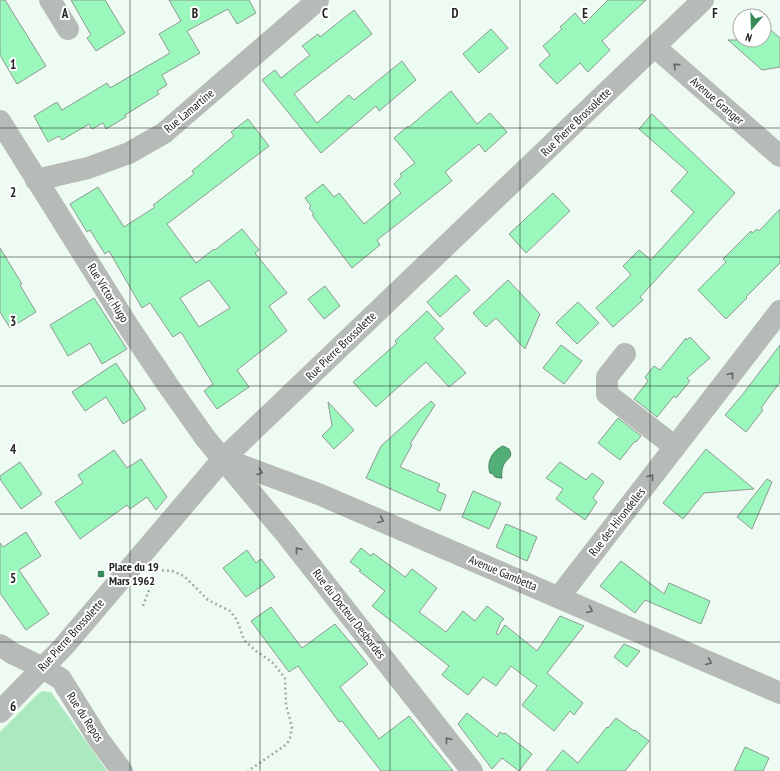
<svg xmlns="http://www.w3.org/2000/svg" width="780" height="771" font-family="'PT Sans Narrow',sans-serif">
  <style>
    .green { fill: #abeac0 }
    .water { fill: #52ae77; stroke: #43855d }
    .building { fill: #9bf8bd; stroke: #8e9a92; fill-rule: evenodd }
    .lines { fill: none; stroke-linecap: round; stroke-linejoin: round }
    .path { stroke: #a1aba4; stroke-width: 2.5; stroke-dasharray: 2 3; stroke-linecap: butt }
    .minor { stroke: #b6bbb7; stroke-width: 22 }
    .oneway { stroke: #646864 }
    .grid { fill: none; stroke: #202521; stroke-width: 1; stroke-opacity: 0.55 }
    .poi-dot { fill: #3a8b5c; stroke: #fff; stroke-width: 1.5 }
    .labels { text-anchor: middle; stroke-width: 4; stroke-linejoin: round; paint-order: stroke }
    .street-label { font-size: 12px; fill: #202521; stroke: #fff }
    .poi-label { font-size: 12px; font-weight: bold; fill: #202521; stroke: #fff; text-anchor: start }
    .grid-label { font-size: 13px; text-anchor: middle; font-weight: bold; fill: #202521; stroke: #fff; stroke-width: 4; stroke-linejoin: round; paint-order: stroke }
  </style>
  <rect width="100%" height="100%" fill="#eefbf2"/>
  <polygon class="green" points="43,691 51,692 107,771 0,771 0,732 39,693"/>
  <path class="water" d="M503 446 509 449C514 458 507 458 504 464 502 467 501 475 502 478H500L495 477 493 474 490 473C486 462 493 450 503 446Z"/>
  <g class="building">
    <polygon points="0,0 5,0 46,66 17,84 0,55"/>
    <polygon points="71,0 105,0 125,33 96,51 87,38 91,35"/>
    <polygon points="169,0 249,0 256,13 237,24 228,9 187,31 200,53 162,75 167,85 157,91 159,94 125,115 126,117 106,129 103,123 92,129 89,124 62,140 59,136 48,142 34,116 57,102 62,110 107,83 110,88 170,53 159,34 181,21"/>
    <polygon points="608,0 646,0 602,41 610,50 588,72 580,63 557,84 539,65 550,55 543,46 562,29 560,27 575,13 584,24"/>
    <polygon points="354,10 372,34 294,94 317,123 349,95 354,100 402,61 416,80 379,111 376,106 321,153 262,80 275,70 281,78 310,55 302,46 318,34 320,37"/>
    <polygon points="764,24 780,38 780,67 762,70 728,40 764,40"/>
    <polygon points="491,29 508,48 479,73 463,54"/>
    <polygon points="451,91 477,124 490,113 507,132 485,152 479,144 445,172 452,181 377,240 380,245 352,268 312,215 314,214 309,208 311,206 305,198 323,184 334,197 339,193 364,224 401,193 394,184 402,176 400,174 415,163 394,138 408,126 409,127"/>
    <polygon points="652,114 735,193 640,297 643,300 613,327 596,308 631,275 623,266 639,250 651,260 694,212 671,191 688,172 639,129"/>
    <path d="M248 119 269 146 167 224 196 263 214 249 215 250 242 229 259 250 255 253 287 293 269 306 287 331 237 370 249 387 217 409 204 391 213 384 181 332 173 337 150 303 142 308 109 251 105 254 90 230 87 232 70 204 98 187 124 227 155 207 153 205 194 174 192 171 234 136 231 132ZM209 280 230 308 199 327 180 298Z"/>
    <polygon points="553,193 570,211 526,253 509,234"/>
    <polygon points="780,209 780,263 746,297 747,298 726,319 698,290 726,262 723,259 751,231 752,233 757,229 759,231"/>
    <polygon points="0,248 22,284 20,285 36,312 10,328 0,312"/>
    <polygon points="456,275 470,290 440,317 427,302"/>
    <polygon points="508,280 540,314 525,349 496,318 486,327 473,313"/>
    <polygon points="325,286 340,306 324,319 308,299"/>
    <polygon points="94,298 127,349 102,364 90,343 68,356 50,325"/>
    <polygon points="578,302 599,323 577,344 556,323"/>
    <polygon points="427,311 444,329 434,338 466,373 449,387 426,362 376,407 353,382 397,343 395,341"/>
    <polygon points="690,337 710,358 687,378 690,381 676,398 674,396 657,417 634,399 648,381 645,377 654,366 660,370 686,338 687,340"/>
    <polygon points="561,345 582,361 564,384 543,368"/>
    <polygon points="780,345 780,382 761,408 763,410 746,432 725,415 743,394"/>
    <polygon points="116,363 146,409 123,424 106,397 85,411 72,392"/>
    <polygon points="431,401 435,405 410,444 412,445 400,467 440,484 437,491 446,495 440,511 366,478 381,446"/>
    <polygon points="328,402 354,430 334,449 322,436 332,426"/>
    <polygon points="618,418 641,436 636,442 635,441 620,460 598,443"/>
    <polygon points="706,449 754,489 704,493 683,519 663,503"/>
    <polygon points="114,450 127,468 141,459 167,497 156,510 147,497 130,509 127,505 80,539 55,502 83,483 78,475"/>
    <polygon points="20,462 42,494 21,509 0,479 0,476"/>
    <polygon points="560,462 586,480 592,473 604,482 593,498 597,502 585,520 556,499 563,489 546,478"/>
    <polygon points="767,479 772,482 752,529 737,517"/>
    <polygon points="473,491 501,503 489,529 462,517"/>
    <polygon points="506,524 537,537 527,561 496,547"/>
    <polygon points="26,532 41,556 19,570 49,614 26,630 0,593 0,543 3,547"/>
    <polygon points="361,548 371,556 373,553 405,577 412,569 437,588 419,612 446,632 463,611 475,621 487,606 504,619 501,622 496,634 498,635 505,625 537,651 560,616 584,626 547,673 583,703 574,715 570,711 554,731 522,705 537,686 511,666 496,686 483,677 468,695 442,675 449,666 372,606 385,591 359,571 361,570 350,562"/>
    <polygon points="247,550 256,563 261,559 275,577 246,597 223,568"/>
    <polygon points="621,561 664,594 669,583 710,601 701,624 645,600 635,613 600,586"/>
    <polygon points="271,607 302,648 335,624 368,664 340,687 379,739 409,716 453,771 381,771 342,721 339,722 298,666 289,672 251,621"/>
    <polygon points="624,644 640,651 627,667 614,657"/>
    <polygon points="467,713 497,737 500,732 503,734 505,733 532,754 519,771 502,758 492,769 458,724"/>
    <polygon points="616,718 634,731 635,730 649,741 625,771 546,771 563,750 578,763 607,727 608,728"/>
    <polygon points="745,747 769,758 763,771 734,771"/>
  </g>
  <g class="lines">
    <g class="path">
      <polyline points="157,570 172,571 184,576 208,600 230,611 237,620 244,640 256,651 272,662 285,678 286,705 292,727 290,738 287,744 248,771"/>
      <polyline points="143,606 156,572"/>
    </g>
    <g class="minor">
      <polyline points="50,0 68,29"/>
      <polyline points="655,47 780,156"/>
      <polyline points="0,121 130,329 167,384 206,439 285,533 472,771"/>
      <polyline points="36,180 88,168 129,153 164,133 318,0"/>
      <polyline points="625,354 607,377 607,394 675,447"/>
      <polyline points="224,459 321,495 780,693"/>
      <polyline points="559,597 780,311"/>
      <polyline points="0,645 12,653 43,668 61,679 99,740 122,771"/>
      <path d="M0 712C21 689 43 668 64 646L223 459 703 0"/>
    </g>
  </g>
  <defs><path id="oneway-chevron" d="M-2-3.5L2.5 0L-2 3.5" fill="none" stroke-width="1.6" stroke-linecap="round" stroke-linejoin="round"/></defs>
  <g class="oneway">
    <use href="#oneway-chevron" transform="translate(676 66) rotate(-139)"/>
    <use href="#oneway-chevron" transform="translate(731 375) rotate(-52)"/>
    <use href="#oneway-chevron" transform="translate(260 472) rotate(20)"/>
    <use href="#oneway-chevron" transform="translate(651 477) rotate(-52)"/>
    <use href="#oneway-chevron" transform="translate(381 520) rotate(23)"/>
    <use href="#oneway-chevron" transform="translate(298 550) rotate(-128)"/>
    <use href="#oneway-chevron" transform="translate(590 610) rotate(23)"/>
    <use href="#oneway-chevron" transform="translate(709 662) rotate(23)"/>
    <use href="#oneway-chevron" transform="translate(448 740) rotate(-128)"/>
  </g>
  <path class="grid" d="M130 0V771M260 0V771M390 0V771M520 0V771M650 0V771M0 128H780M0 257H780M0 386H780M0 514H780M0 642H780"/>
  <rect class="poi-dot" x="97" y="570" width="8" height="8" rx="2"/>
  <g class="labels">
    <g class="street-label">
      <text transform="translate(717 101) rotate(41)" y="4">Avenue Granger</text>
      <text transform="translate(189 111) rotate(-40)" y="4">Rue Lamartine</text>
      <text transform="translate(576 122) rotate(-44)" y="4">Rue Pierre Brossolette</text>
      <text transform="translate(108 293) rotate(58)" y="4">Rue Victor Hugo</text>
      <text transform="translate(341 346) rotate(-44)" y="4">Rue Pierre Brossolette</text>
      <text transform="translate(617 522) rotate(-52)" y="4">Rue des Hirondelles</text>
      <text transform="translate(503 573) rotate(23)" y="4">Avenue Gambetta</text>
      <text transform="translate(349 614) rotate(52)" y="4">Rue du Docteur Desbordes</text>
      <text transform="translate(71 635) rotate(-48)" y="4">Rue Pierre Brossolette</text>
      <text transform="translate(85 717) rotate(57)" y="4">Rue du Repos</text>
    </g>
    <g class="poi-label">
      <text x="109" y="571">Place du 19<tspan x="109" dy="14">Mars 1962</tspan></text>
    </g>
  </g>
  <g class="grid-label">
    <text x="65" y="18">A</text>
    <text x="195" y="18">B</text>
    <text x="325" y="18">C</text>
    <text x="455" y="18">D</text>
    <text x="585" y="18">E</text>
    <text x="715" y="18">F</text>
    <text x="13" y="69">1</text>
    <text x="13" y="197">2</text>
    <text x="13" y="326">3</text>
    <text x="13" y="454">4</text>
    <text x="13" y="583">5</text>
    <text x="13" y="711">6</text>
  </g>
  <g transform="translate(752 28) rotate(199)"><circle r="19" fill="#ffffff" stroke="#a6a8a6"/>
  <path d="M0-3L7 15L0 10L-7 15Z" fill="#3a8b5c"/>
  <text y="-6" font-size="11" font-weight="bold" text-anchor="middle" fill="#202521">N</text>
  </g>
</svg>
